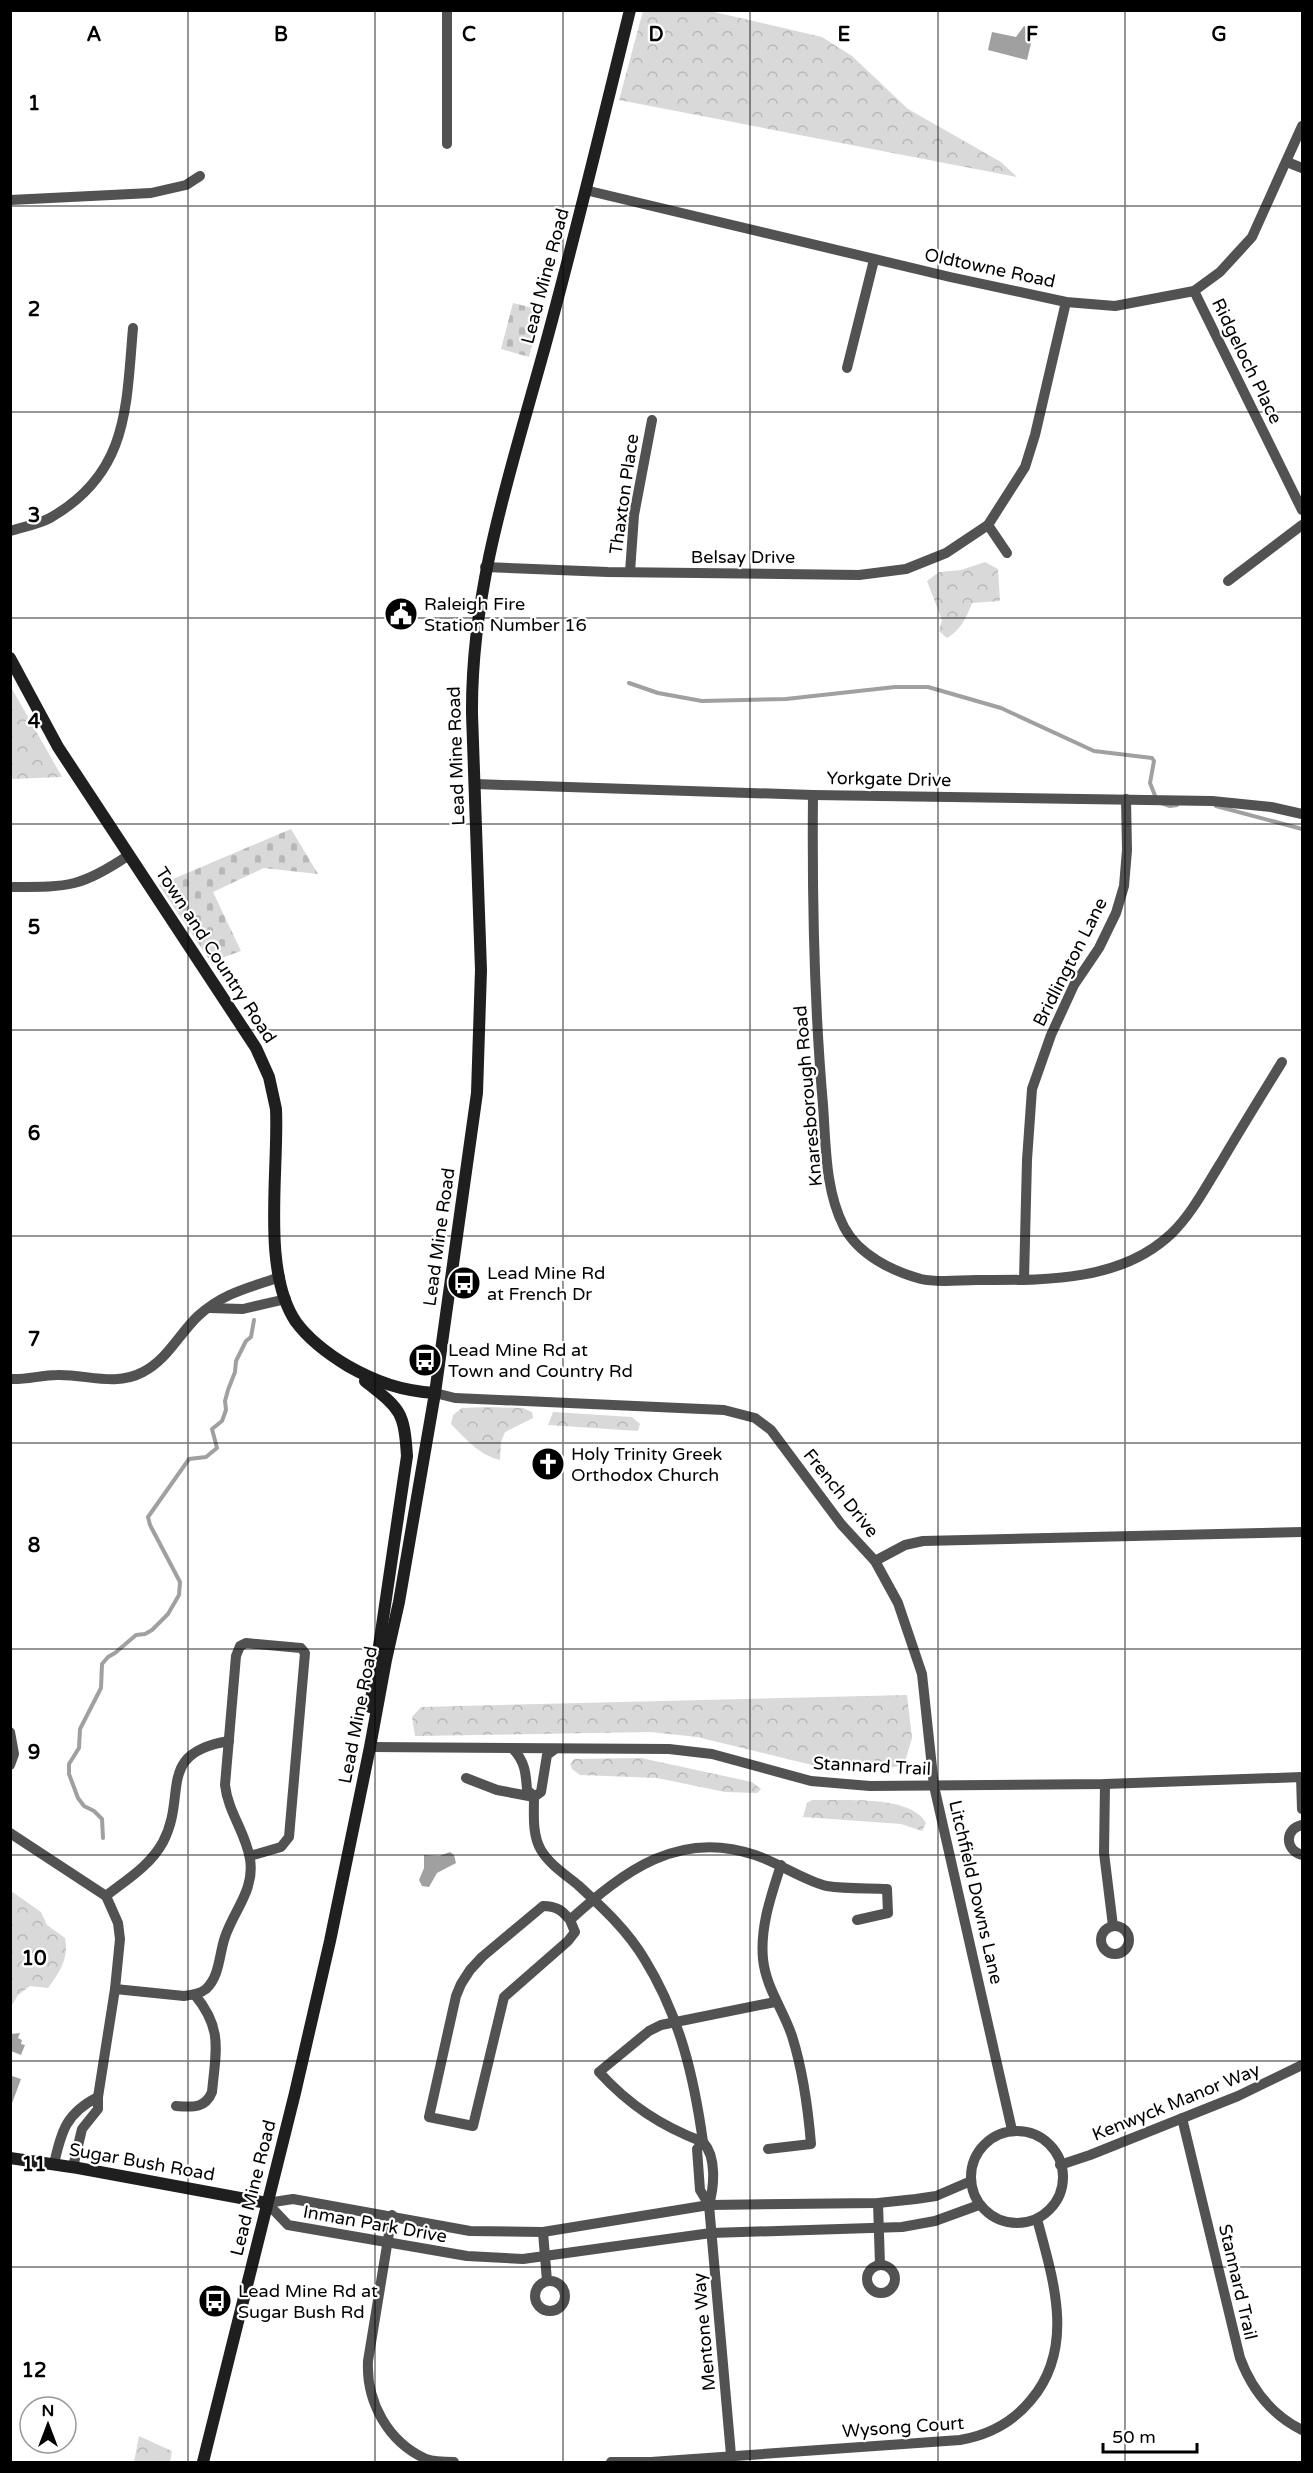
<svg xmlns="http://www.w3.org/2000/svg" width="1313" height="2473" font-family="'Varela Round',sans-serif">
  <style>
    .forest { fill: url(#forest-crowns) }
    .cemetery { fill: url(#cemetery-stones) }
    .water { fill: #a0a0a0 }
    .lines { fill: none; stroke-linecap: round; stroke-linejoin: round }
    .stream { stroke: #a0a0a0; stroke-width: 4 }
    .street { stroke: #525252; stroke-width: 10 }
    .secondary { stroke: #1f1f1f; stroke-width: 12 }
    .grid { fill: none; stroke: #000; stroke-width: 1.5; stroke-opacity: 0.55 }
    .labels { text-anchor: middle; stroke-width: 4.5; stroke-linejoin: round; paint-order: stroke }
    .street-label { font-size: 18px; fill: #000; stroke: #fff }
    .poi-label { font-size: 18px; fill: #000; stroke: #fff; text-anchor: start }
    .grid-label { font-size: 20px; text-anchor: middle; font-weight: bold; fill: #000; stroke: #fff; stroke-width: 4.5; stroke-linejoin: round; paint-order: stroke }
  </style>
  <defs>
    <pattern id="forest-crowns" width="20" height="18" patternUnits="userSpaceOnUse" patternTransform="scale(1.5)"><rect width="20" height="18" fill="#d9d9d9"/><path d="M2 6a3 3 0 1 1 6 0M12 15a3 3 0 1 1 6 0" fill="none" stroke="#b8b8b8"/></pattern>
    <pattern id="cemetery-stones" width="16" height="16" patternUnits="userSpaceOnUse" patternTransform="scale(1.5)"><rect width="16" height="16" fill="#d9d9d9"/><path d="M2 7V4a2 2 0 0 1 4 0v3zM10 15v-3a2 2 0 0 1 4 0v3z" fill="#b8b8b8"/></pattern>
  </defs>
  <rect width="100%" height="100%" fill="#fff"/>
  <g class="forest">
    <polygon points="643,11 710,11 822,37 852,56 908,109 1001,162 1017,177 619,100"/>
    <path d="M985 562 998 569 1000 601 972 603C966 618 961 630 947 638L939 631 942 620 927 581 939 572 961 570Z"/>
    <polygon points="11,687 62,777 11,779"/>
    <path d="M488 1407 523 1408 532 1412 533 1418 505 1432 501 1442 500 1460C479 1455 466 1439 451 1424L453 1415 462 1408Z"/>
    <polygon points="553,1412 632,1417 640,1424 638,1431 548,1425"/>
    <polygon points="907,1695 912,1738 904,1765 875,1771 816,1766 697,1737 650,1732 415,1736 412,1717 421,1707"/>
    <polygon points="641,1758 752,1782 761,1789 757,1793 725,1792 657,1778 580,1775 572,1769 570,1764 574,1759"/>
    <path d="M812 1800C841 1801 911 1794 926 1823L922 1831 901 1824 803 1817 807 1803Z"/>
    <path d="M11 1891 41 1912 47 1925 65 1938C69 1958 60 1972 48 1988L30 1986 18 1995 11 2007Z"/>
    <polygon points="139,2436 172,2451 170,2462 134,2462"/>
  </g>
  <g class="cemetery">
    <polygon points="513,303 541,310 529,357 501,349"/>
    <polygon points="291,829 318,874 264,868 213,892 241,951 211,962 159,885"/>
  </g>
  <g class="water">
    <polygon points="1024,26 1034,31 1027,60 988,50 992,32 1016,37"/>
    <polygon points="450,1852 454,1855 456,1863 437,1873 429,1887 422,1886 419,1880 424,1868 424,1855 439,1856"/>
    <polygon points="20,2033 18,2038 22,2040 21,2044 25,2045 21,2055 11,2051 11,2034"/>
    <polygon points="12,2076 21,2079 11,2106 10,2079"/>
  </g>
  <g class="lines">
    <g class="stream">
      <polyline points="629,683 658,693 702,701 786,699 895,687 928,687 1001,708 1094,751 1152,758 1154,761 1150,783 1156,798"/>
      <polyline points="1161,803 1170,806 1177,805"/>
      <polyline points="1216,806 1302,829"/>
      <polyline points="103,1838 102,1819 94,1811 84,1806 78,1798 69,1774 69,1764 79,1748 80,1729 101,1688 102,1664 108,1657 115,1653 136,1635 145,1634 152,1630 168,1614 179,1595 180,1582 150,1525 148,1517 189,1459 206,1457 217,1448 212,1429 222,1421 226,1410 225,1401 228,1390 235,1372 236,1361 246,1341 251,1337 254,1320"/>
    </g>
    <g class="street">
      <polyline points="447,144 447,10"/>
      <polyline points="1287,162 1302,168"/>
      <polyline points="585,190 950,277 1066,302 1115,306 1194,291 1220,272 1252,237 1302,126"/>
      <polyline points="10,200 151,193 186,185 200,176"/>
      <polyline points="1194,291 1302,510"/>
      <polyline points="847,368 874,260"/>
      <polyline points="988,525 1007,553"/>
      <path d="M10 531C23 527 39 524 50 518 129 473 126 407 133 328"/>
      <polyline points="485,567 608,572 859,575 906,569 946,553 988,525 1025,467 1035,435 1066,302"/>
      <polyline points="630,572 634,515 652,420"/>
      <polyline points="1228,581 1302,525"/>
      <polyline points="475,784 813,795 1212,801 1271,807 1302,814"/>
      <path d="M813 795C812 898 814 1002 823 1105 826 1145 825 1190 844 1227 859 1255 892 1271 921 1279 938 1283 959 1280 976 1280 1042 1280 1119 1283 1171 1234 1191 1215 1205 1188 1220 1164 1240 1130 1261 1096 1282 1062"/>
      <path d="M10 887C68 887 80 888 129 855"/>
      <polyline points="1024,1280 1027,1160 1032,1089 1051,1035 1074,985 1099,948 1116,913 1124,886 1127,850 1126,799"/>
      <polyline points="209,1308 243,1309 286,1299"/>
      <path d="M10 1379C26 1380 41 1375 57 1375 86 1374 115 1387 143 1372 167 1360 179 1334 198 1316 223 1293 248 1288 280 1277"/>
      <polyline points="435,1393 455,1398 724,1410 755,1418 771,1430 841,1524 875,1561 898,1603 922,1674 934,1786 1012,2130"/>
      <polyline points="875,1561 905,1545 923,1541 1302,1532"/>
      <polyline points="10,1732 14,1754 10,1765"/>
      <polyline points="370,1747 669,1749 712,1754 811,1781 870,1786 1105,1784 1302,1777"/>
      <path d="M513 1749C525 1761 526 1774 527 1790L534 1796"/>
      <path d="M555 1749 547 1755 541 1792 534 1797C534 1814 532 1835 541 1850 549 1864 566 1875 578 1885 603 1908 628 1931 645 1960 680 2017 694 2077 703 2142L697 2149 700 2190 709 2205"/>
      <polyline points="1301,1777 1302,1809"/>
      <polyline points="466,1778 497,1790 534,1797"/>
      <polyline points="1105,1784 1104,1853 1113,1926"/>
      <path d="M1302 1825C1284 1829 1285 1850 1302 1855"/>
      <polyline points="10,1833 106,1896 118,1923 120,1939 115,1989 98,2097 98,2109 82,2129 73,2167"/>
      <path d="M106 1896C126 1880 150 1866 163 1842 188 1795 155 1753 229 1741"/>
      <path d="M570 1920C562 1910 556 1906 543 1906L482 1957 470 1970 461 1984 456 1996 429 2117 473 2126 504 1997 568 1941 575 1932 570 1920C624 1871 679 1829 755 1855 777 1862 807 1882 827 1886 846 1889 868 1888 887 1889L888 1913 857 1920"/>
      <circle cx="1115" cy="1940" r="14"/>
      <path d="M115 1989 184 1996C192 1995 200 1994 206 1989 220 1976 219 1954 225 1937 234 1910 255 1890 250 1859 246 1833 228 1812 225 1785L236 1656 240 1646 246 1643 301 1648 305 1653 289 1837 281 1847 250 1856"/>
      <path d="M176 2106C192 2107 205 2109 212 2092 216 2050 223 2029 195 1995"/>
      <path d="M1182 2118 1240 2358C1252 2390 1272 2415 1302 2430"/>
      <circle cx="1017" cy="2177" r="46"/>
      <path d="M768 2149 811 2144C808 2108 803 2071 792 2036 783 2009 766 1988 763 1959 760 1927 771 1896 781 1865"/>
      <path d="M54 2164C61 2132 66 2113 98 2097"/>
      <polyline points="1060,2165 1090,2155 1238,2096 1302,2065"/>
      <polyline points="267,2203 288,2225 467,2256 523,2259 711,2233 902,2227 935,2221 979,2205"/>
      <polyline points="267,2203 293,2199 470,2231 543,2232 709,2205 878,2203 916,2199 936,2196 971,2181"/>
      <polyline points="878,2203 880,2265"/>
      <path d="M392 2215 368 2361C366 2402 388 2442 426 2459 434 2462 445 2462 454 2462"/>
      <polyline points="543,2232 547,2281"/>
      <circle cx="881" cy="2279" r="14"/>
      <circle cx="550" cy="2296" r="15"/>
      <path d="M731 2455 709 2205C714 2187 717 2157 703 2142 661 2126 629 2105 599 2072L649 2031 661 2025 775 2002"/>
      <path d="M611 2462H651L960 2440C989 2435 1013 2422 1031 2400 1076 2347 1053 2279 1037 2219"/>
    </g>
    <g class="secondary">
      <path d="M10 658 58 747 256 1048 269 1077 276 1109C279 1170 261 1271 296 1322 310 1341 328 1354 348 1366 376 1382 402 1391 435 1393"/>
      <path d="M365 1381C400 1409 404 1410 407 1456L370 1707"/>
      <polyline points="10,2158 78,2168 267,2203"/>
      <path d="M203 2462 295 2093 330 1941 370 1747 386 1660 399 1602 435 1393 477 1093 481 970 472 714C471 587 511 470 544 350 575 237 602 124 630 10"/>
    </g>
  </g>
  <path class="grid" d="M188 10V2462M375 10V2462M563 10V2462M750 10V2462M938 10V2462M1125 10V2462M10 206H1302M10 412H1302M10 618H1302M10 824H1302M10 1030H1302M10 1236H1302M10 1443H1302M10 1649H1302M10 1855H1302M10 2061H1302M10 2267H1302"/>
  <defs>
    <g id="civic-disc" transform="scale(1.725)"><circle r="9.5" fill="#000" stroke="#fff"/><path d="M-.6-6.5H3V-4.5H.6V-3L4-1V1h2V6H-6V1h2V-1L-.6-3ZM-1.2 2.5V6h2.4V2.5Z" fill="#fff"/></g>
    <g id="bus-disc" transform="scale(1.725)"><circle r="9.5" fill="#000" stroke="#fff"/><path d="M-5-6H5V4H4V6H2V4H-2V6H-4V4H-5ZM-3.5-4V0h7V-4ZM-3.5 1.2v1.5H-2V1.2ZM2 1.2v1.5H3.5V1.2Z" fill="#fff"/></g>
    <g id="church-disc" transform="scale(1.725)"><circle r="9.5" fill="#000" stroke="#fff"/><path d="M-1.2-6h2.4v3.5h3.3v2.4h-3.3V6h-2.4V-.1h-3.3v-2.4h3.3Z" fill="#fff"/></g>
  </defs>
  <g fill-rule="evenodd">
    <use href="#civic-disc" x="401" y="614"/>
    <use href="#bus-disc" x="464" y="1283"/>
    <use href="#bus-disc" x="425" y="1360"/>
    <use href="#church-disc" x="548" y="1464"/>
    <use href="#bus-disc" x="215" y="2301"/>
  </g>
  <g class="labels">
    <g class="street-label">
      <text transform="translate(990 268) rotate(12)" y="6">Oldtowne Road</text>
      <text transform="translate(545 276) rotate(-75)" y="6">Lead Mine Road</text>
      <text transform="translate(1247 361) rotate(64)" y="6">Ridgeloch Place</text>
      <text transform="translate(624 494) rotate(-82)" y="6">Thaxton Place</text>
      <text x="743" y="563">Belsay Drive</text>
      <text transform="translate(456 756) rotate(-92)" y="6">Lead Mine Road</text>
      <text transform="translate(889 779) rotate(1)" y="6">Yorkgate Drive</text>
      <text transform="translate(216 955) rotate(57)" y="6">Town and Country Road</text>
      <text transform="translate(1070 962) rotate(-63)" y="6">Bridlington Lane</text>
      <text transform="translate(808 1096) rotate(-95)" y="6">Knaresborough Road</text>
      <text transform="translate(439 1237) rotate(-82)" y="6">Lead Mine Road</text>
      <text transform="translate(841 1493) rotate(51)" y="6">French Drive</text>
      <text transform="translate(358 1715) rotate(-79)" y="6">Lead Mine Road</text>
      <text transform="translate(872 1766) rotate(3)" y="6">Stannard Trail</text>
      <text transform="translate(976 1892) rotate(77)" y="6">Litchfield Downs Lane</text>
      <text transform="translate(1176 2102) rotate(-22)" y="6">Kenwyck Manor Way</text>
      <text transform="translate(142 2162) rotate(10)" y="6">Sugar Bush Road</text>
      <text transform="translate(253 2188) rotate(-76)" y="6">Lead Mine Road</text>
      <text transform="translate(375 2224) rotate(10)" y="6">Inman Park Drive</text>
      <text transform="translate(1238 2282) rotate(77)" y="6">Stannard Trail</text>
      <text transform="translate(704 2332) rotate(-95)" y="6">Mentone Way</text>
      <text transform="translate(903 2427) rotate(-4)" y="6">Wysong Court</text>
    </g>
    <g class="poi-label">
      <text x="424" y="610">Raleigh Fire<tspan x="424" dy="21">Station Number 16</tspan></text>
      <text x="487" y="1279">Lead Mine Rd<tspan x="487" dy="21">at French Dr</tspan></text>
      <text x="448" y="1356">Lead Mine Rd at<tspan x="448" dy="21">Town and Country Rd</tspan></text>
      <text x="571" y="1460">Holy Trinity Greek<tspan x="571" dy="21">Orthodox Church</tspan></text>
      <text x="238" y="2297">Lead Mine Rd at<tspan x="238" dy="21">Sugar Bush Rd</tspan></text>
    </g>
  </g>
  <g class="grid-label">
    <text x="94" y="41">A</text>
    <text x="281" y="41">B</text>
    <text x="469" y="41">C</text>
    <text x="656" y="41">D</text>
    <text x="844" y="41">E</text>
    <text x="1032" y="41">F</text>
    <text x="1219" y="41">G</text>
    <text x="34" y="110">1</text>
    <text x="34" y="316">2</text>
    <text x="34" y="522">3</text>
    <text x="34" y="728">4</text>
    <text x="34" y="934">5</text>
    <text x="34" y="1140">6</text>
    <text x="34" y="1346">7</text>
    <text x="34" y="1552">8</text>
    <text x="34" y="1759">9</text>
    <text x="34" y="1965">10</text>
    <text x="34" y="2171">11</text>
    <text x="34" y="2377">12</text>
  </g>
  <rect width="1313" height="2473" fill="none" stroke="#000000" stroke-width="24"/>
  <g transform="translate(48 2425)"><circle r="28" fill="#ffffff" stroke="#999999" stroke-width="1.5"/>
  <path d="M0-4.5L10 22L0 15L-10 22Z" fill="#000000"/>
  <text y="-9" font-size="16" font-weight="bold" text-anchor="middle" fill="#000000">N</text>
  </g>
  <path d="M1103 2443v9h94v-9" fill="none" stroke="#000000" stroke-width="3"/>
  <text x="1112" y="2443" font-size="18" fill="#000000" stroke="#ffffff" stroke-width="4.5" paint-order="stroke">50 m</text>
</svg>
